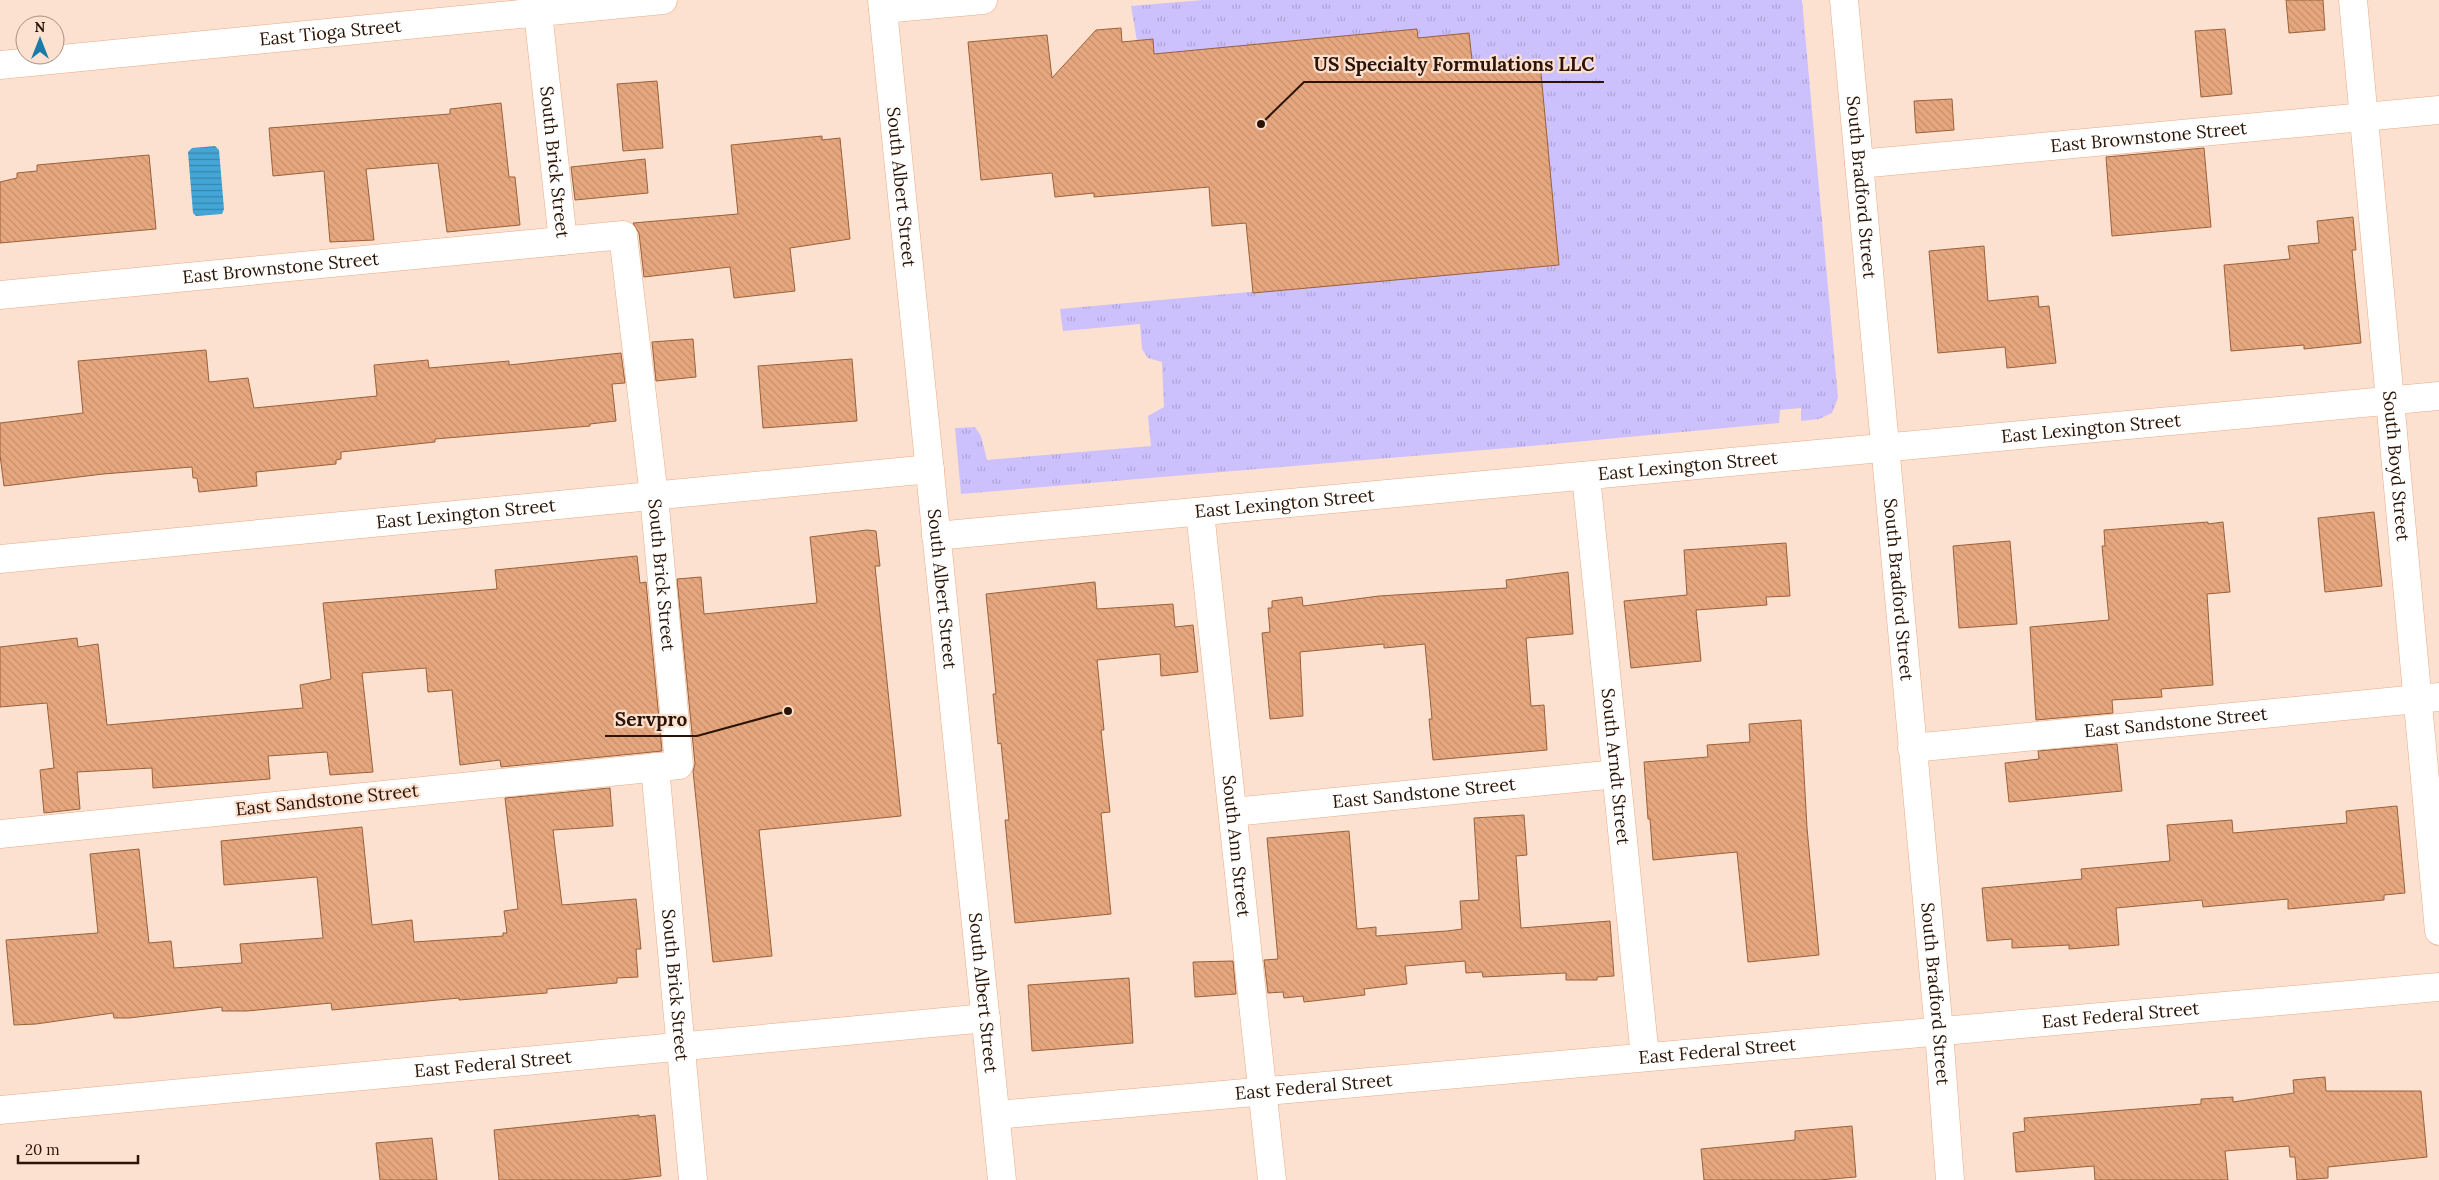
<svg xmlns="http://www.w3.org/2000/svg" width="2439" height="1180" font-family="Lora,serif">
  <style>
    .grass { fill: url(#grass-tufts) }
    .water { fill: url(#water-rules) }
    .building { fill: url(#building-back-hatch); stroke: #9a613a }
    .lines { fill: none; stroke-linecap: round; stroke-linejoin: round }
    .minor-casing { stroke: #ebab83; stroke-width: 29 }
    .minor { stroke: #fff; stroke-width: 28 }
    .labels { text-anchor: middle; stroke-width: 4.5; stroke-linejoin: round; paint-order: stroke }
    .street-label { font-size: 18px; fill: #2b1404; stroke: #fce1d1 }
    .leader { fill: none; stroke: #2b1404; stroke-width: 2 }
    .callout-dot { fill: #2b1404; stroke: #fce1d1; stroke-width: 2 }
    .callout-label { font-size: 19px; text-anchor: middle; font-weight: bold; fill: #2b1404; stroke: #fce1d1; stroke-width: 4.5; stroke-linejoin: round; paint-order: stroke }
  </style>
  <defs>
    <pattern id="grass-tufts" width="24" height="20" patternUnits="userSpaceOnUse" patternTransform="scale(1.25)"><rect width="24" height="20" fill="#ccc0fd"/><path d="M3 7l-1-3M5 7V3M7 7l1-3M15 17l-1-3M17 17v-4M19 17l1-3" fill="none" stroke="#afa4d7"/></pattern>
    <pattern id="water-rules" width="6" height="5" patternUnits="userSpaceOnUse" patternTransform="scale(1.25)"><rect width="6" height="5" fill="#43a6d7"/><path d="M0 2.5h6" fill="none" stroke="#3886ac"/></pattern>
    <pattern id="building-back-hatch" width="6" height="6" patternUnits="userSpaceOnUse" patternTransform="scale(1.25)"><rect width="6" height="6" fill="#e6a77f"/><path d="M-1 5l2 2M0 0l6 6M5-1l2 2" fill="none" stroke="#c58f6c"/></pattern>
  </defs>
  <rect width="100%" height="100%" fill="#fce1d1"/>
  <polygon class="grass" points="1203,0 1802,0 1838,398 1832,413 1819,419 1801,421 1801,408 1780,410 1779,423 1531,446 961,494 955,428 975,427 981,436 987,460 1151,446 1148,416 1164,407 1162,362 1148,358 1142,349 1140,324 1063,331 1060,309 1559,264 1540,64 1473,69 1418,38 1417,30 1154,54 1153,39 1137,41 1131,6"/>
  <polygon class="water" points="215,146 219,150 224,209 222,214 196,216 193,213 188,152 192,148"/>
  <g class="building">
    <polygon points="2286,0 2323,0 2325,30 2289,33"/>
    <polygon points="1121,28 1122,42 1153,39 1154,54 1417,29 1418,38 1469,33 1473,69 1540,63 1559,265 1253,293 1246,223 1212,226 1209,187 1094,197 1094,193 1055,197 1052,173 981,180 968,42 1047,35 1052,78 1096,30"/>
    <polygon points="2225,29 2232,94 2201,97 2195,31"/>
    <polygon points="657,81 663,148 623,151 617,84"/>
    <polygon points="1952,99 1954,130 1916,133 1914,101"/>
    <polygon points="501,103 509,177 515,177 520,225 447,232 438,163 366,169 374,240 330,242 324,171 273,176 269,128 450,114 450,109"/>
    <polygon points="822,136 822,140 840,138 850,239 790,248 795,291 734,298 730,267 644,277 639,233 633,223 738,214 731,145"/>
    <polygon points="2204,148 2211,227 2112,236 2106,157"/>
    <polygon points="149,155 156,229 0,243 0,182 17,178 17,173 37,171 37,165"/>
    <polygon points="645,159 648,193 575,200 571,167"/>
    <polygon points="2353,217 2356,250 2352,250 2361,343 2304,349 2304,345 2231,351 2224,265 2290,259 2288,246 2319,243 2317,221"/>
    <polygon points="1984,246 1988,301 2038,296 2039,307 2049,306 2056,363 2007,368 2005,347 1938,353 1929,251"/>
    <polygon points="693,339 696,377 656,381 652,342"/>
    <polygon points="206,350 209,382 248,378 254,408 377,396 374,365 428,360 429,368 509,361 509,365 621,353 625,383 612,384 616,421 590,424 590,426 435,439 435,442 341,452 341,459 336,460 336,464 256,472 257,486 199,492 197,478 193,478 192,467 103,474 4,486 0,455 0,423 83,413 78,361"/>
    <polygon points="852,359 857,421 763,428 758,366"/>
    <polygon points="2374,512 2382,586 2325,592 2318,518"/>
    <polygon points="2208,522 2208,524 2223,522 2230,592 2207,594 2213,685 2161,689 2162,697 2112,700 2113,713 2036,720 2030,627 2109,620 2102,546 2105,546 2104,530"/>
    <polygon points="867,530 876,531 880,566 875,566 901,816 759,830 772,956 713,962 693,771 695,764 677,579 701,577 704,614 817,603 810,537"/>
    <polygon points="2010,541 2017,624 1959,628 1953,546"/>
    <polygon points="1786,543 1790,596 1766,597 1767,605 1696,610 1701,661 1631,668 1624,601 1687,595 1684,550"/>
    <polygon points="637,556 640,583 646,582 662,751 501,767 500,760 460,765 452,690 428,692 426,668 362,673 373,772 330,775 327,752 268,756 270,779 153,788 152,768 77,772 80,809 44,813 40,770 54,768 47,703 0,707 0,647 77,638 78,647 98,644 107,725 303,708 300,685 331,679 323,603 497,589 495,570"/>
    <polygon points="1568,572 1573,634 1526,638 1531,706 1544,705 1547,750 1433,760 1429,719 1432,719 1425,644 1384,648 1384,644 1300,652 1303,716 1270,719 1262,633 1270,632 1268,608 1272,608 1272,601 1302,597 1303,606 1379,596 1507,588 1506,580"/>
    <polygon points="1095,582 1097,609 1173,604 1175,627 1193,625 1198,672 1161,676 1160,654 1097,660 1104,730 1101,730 1110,812 1101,813 1111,914 1015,923 1005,820 1009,820 1001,743 998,744 993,694 996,694 986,594"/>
    <polygon points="1801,720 1807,828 1819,955 1748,962 1737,852 1653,860 1650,819 1648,819 1644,762 1708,757 1707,745 1750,742 1749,724"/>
    <polygon points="2117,744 2122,791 2009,802 2005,763 2039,759 2038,751"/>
    <polygon points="610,788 613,826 553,830 562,905 636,899 641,949 636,949 638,977 617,978 617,983 547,989 547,993 459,1000 459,998 332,1010 331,1003 247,1011 222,1011 222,1007 129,1018 114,1018 113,1013 36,1024 14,1025 6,940 98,933 90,854 139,849 149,943 171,941 174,968 242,963 240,944 323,938 317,877 224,885 221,841 362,827 372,925 412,920 414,942 503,936 503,933 507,933 504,911 518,909 505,798"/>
    <polygon points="2397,806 2405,893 2384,895 2384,900 2288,909 2288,899 2203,907 2202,900 2116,908 2119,945 2069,949 2069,945 2012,948 2012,939 1987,941 1982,888 2082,879 2081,869 2170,861 2167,825 2232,820 2233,833 2347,823 2346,811"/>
    <polygon points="1524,815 1527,855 1516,856 1521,928 1610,921 1614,976 1597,977 1597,980 1566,980 1566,973 1483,977 1482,972 1466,973 1465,961 1405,966 1407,984 1364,989 1365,995 1304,1002 1303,996 1284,998 1283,992 1268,993 1264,960 1278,959 1267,838 1349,831 1357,929 1376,927 1376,936 1447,931 1462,929 1460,901 1479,900 1474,818"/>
    <polygon points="1233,961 1236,994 1195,997 1193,962"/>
    <polygon points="1129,978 1133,1043 1032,1051 1028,985"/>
    <polygon points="2325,1077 2326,1091 2421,1091 2427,1157 2328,1167 2328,1178 2297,1180 2295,1157 2290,1157 2289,1146 2225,1151 2228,1180 2095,1180 2094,1166 2016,1172 2013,1133 2025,1131 2024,1118 2201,1104 2201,1099 2233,1097 2233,1102 2294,1093 2293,1080"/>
    <polygon points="639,1115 639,1117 655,1115 661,1176 622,1180 499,1180 494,1130"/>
    <polygon points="1852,1126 1856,1177 1819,1180 1704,1180 1701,1149 1795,1140 1795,1131"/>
    <polygon points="432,1138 437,1180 380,1180 376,1143"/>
  </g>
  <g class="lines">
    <g class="minor-casing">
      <g id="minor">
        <path id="s1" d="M882 0 1002 1180"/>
        <path id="s2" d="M1844 0 1939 1031 1950 1180"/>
        <path id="s3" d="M2353 0 2439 931"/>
        <polyline points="883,9 983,0"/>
        <path id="s4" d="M538 12 563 241"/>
        <path id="s5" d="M0 65 663 0"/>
        <path id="s6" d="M1859 164 2439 110"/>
        <path id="s7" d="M0 295 623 235 654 496 679 765 0 834"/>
        <path id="s8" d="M1586 476 1645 1057"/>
        <path id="s9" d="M1200 512 1272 1180"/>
        <path id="s10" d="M936 536 2439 396"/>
        <path id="s11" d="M0 559 930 469"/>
        <path id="s12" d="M1912 748 2439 697"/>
        <path id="s13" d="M655 767 693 1180"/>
        <path id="s14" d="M1233 812 1616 774"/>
        <path id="s15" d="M0 1110 986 1018"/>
        <path id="s16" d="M996 1115 2439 987"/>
      </g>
    </g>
    <use href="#minor" class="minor"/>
  </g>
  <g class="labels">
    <g class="street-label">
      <text dy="6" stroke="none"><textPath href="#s5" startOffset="332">East Tioga Street</textPath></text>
      <text dy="6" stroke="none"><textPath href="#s6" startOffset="291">East Brownstone Street</textPath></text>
      <text dy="6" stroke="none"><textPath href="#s4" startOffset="151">South Brick Street</textPath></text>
      <text dy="6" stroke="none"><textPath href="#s1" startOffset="188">South Albert Street</textPath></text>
      <text dy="6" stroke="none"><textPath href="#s2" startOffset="188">South Bradford Street</textPath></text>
      <text dy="6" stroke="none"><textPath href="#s7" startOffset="282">East Brownstone Street</textPath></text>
      <text dy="6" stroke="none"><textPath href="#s10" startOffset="1160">East Lexington Street</textPath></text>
      <text dy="6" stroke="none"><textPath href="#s3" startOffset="468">South Boyd Street</textPath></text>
      <text dy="6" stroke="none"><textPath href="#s10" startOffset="755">East Lexington Street</textPath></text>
      <text dy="6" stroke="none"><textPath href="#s10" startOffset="350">East Lexington Street</textPath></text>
      <text dy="6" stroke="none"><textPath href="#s11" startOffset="468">East Lexington Street</textPath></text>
      <text dy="6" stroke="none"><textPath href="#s7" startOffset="968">South Brick Street</textPath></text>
      <text dy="6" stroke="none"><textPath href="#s1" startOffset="592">South Albert Street</textPath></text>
      <text dy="6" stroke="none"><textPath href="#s2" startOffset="592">South Bradford Street</textPath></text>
      <text dy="6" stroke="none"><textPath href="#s12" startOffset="265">East Sandstone Street</textPath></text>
      <text dy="6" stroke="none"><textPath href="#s8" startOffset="292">South Arndt Street</textPath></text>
      <text dy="6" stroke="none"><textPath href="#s14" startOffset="192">East Sandstone Street</textPath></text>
      <text transform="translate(327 800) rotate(-6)" y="6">East Sandstone Street</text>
      <text dy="6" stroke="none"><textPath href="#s9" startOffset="336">South Ann Street</textPath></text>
      <text dy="6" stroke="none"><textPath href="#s13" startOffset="219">South Brick Street</textPath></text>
      <text dy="6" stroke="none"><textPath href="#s1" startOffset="998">South Albert Street</textPath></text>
      <text dy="6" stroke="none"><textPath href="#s2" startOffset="998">South Bradford Street</textPath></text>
      <text dy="6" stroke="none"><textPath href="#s16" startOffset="1129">East Federal Street</textPath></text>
      <text dy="6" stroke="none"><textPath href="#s16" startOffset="724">East Federal Street</textPath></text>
      <text dy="6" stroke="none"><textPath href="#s15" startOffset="495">East Federal Street</textPath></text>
      <text dy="6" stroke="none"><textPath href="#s16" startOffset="319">East Federal Street</textPath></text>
    </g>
  </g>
  <path class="leader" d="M1261 124L1304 82H1604M788 711L697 736H605"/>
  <g class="callout-dot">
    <circle cx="1261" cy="124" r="5"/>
    <circle cx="788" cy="711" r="5"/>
  </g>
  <g class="callout-label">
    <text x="1454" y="71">US Specialty Formulations LLC</text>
    <text x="651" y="726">Servpro</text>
  </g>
  <g transform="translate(40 40)"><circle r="24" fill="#fce1d1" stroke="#a88f7f"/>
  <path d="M0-4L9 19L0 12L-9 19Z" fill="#197ca8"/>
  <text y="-8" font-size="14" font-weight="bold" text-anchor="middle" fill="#2b1404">N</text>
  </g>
  <path d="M18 1155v8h120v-8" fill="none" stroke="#2b1404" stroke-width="2.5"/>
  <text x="25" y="1155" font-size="15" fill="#2b1404" stroke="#fce1d1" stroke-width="4" paint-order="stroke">20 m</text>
</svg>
